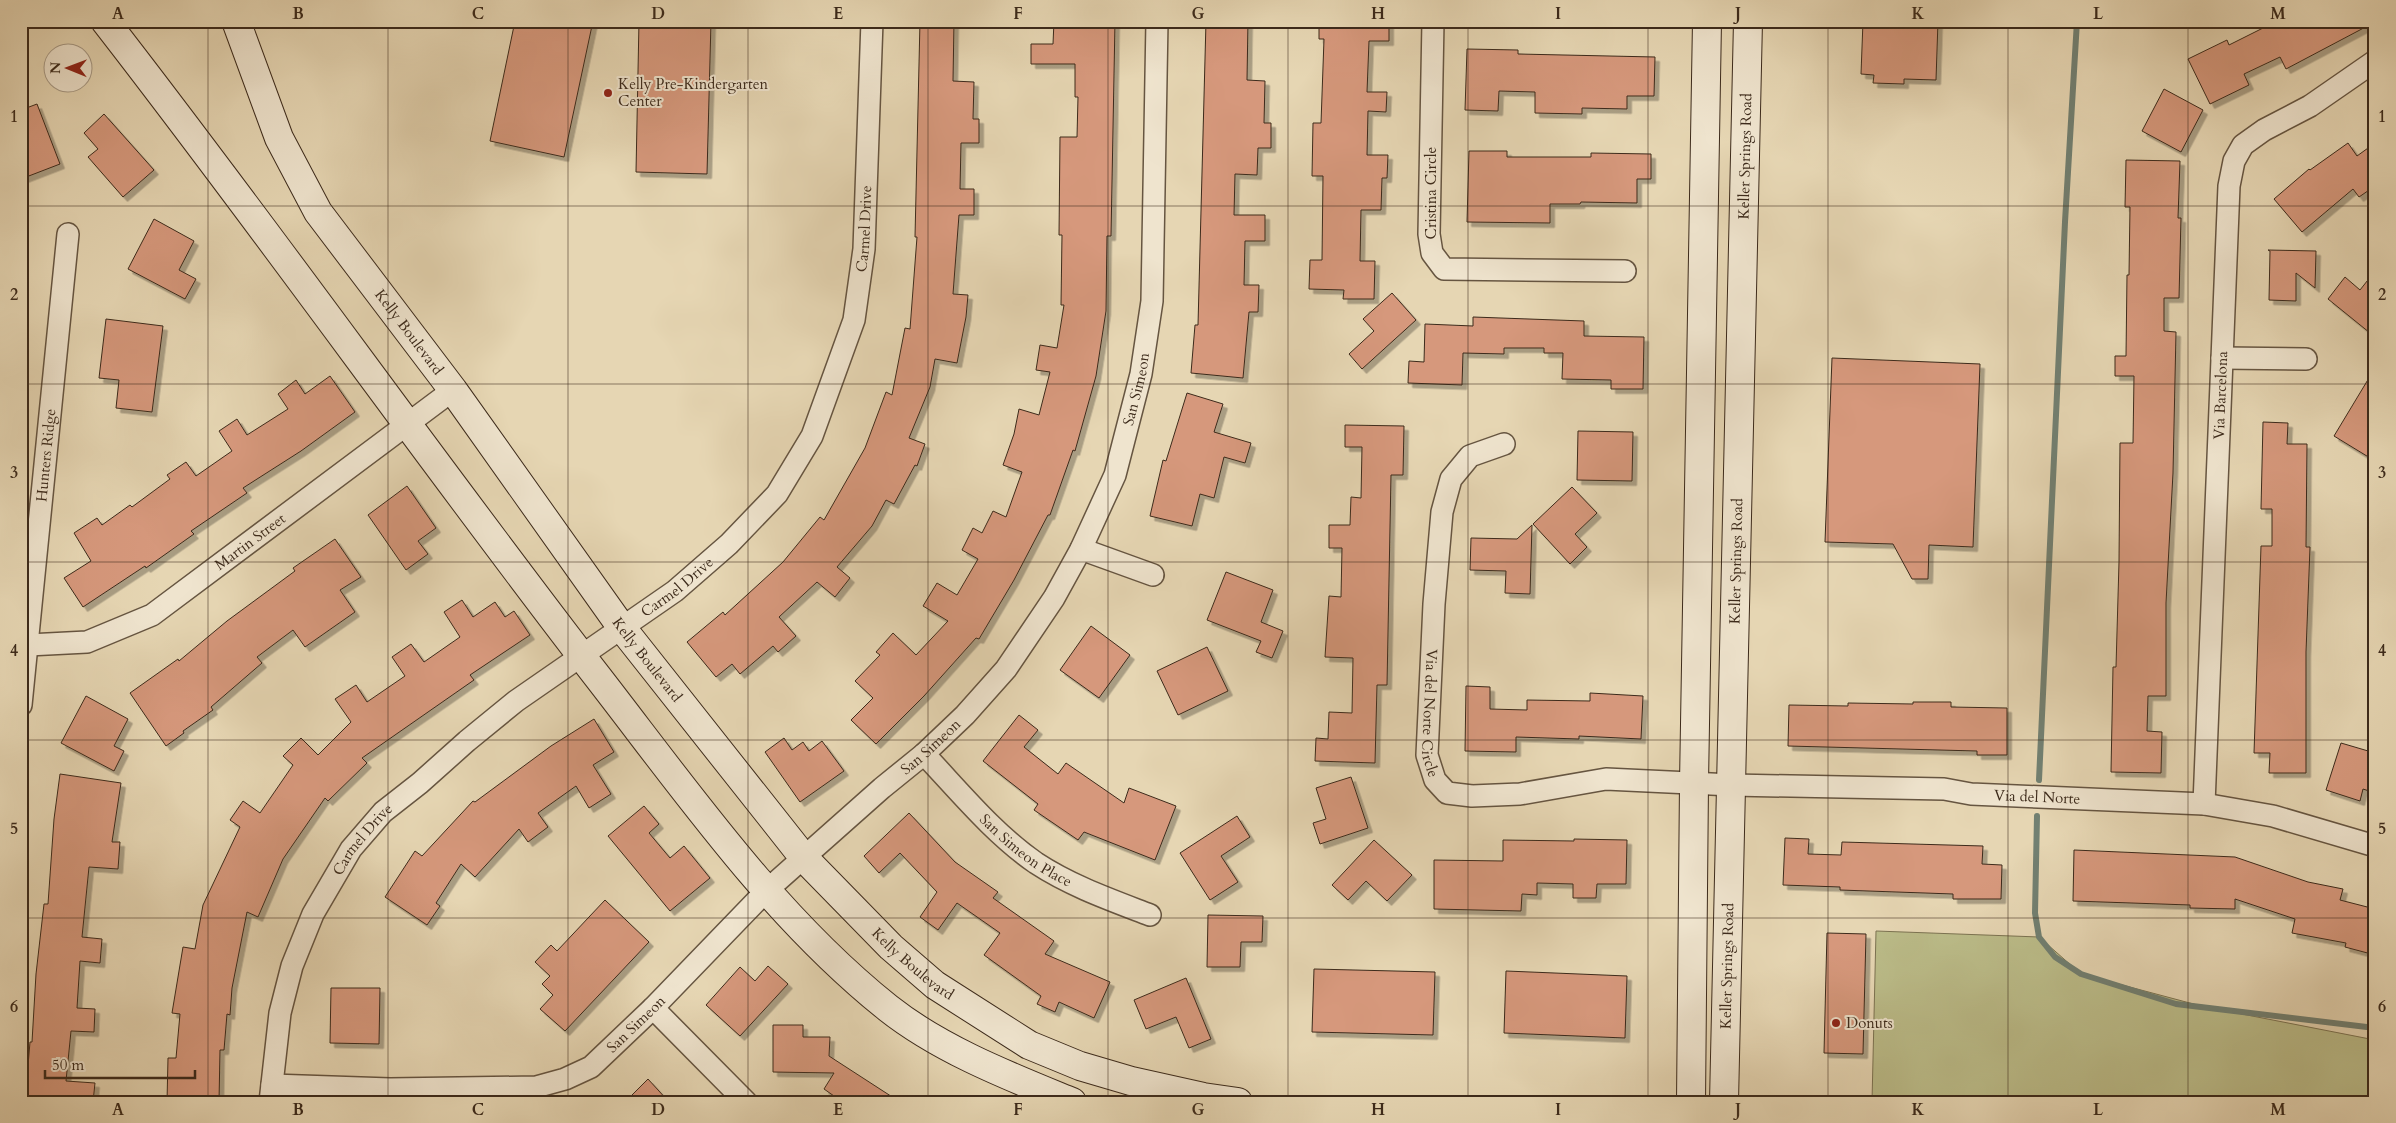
<svg xmlns="http://www.w3.org/2000/svg" width="2396" height="1123" font-family="Cardo,serif">
  <style>
    .green { fill: #bbbc89; stroke: #7c7352 }
    .lines { fill: none; stroke-linecap: round; stroke-linejoin: round }
    .stream { stroke: #728072; stroke-width: 6 }
    .building { fill: #d6987c; stroke: #3c2a1b; filter: url(#shadow) }
    .street-casing { stroke: #665541; stroke-width: 24 }
    .secondary-casing { stroke: #3c2a1b; stroke-width: 30 }
    .street { stroke: #efe4ce; stroke-width: 21 }
    .secondary { stroke: #efe4ce; stroke-width: 28 }
    .grid { fill: none; stroke: #3c2a1b; stroke-width: 1; stroke-opacity: 0.55 }
    .poi-dot { fill: #8f2418; stroke: #efe4ce; stroke-width: 2 }
    .labels { text-anchor: middle; stroke-width: 4; stroke-linejoin: round; paint-order: stroke }
    .poi-label { font-size: 15px; fill: #3c2a1b; stroke: #efe4ce; text-anchor: start }
    .street-label { font-size: 15px; fill: #3c2a1b; stroke: #efe4ce }
    .neatline { fill: none; stroke: #3c2a1b; stroke-width: 2 }
    .grid-label { font-size: 16px; text-anchor: middle; font-weight: bold; fill: #3c2a1b }
  </style>
  <defs>
    <filter id="shadow"><feDropShadow dx="4.5" dy="4.5" stdDeviation="0" flood-color="#0004"/></filter>
  </defs>
  <rect width="100%" height="100%" fill="#e6d6b3"/>
  <filter id="stains"><feTurbulence type="fractalNoise" baseFrequency=".004" numOctaves="4"/><feColorMatrix values="0 0 0 0 .2 0 0 0 0 .09 0 0 0 0 .02 0 0 0 .5 -.17"/></filter>
  <radialGradient id="worn" r=".72"><stop offset=".6" stop-color="#630" stop-opacity="0"/><stop offset="1" stop-color="#630" stop-opacity=".3"/></radialGradient>
  <polygon class="green" points="1876,931 2039,937 2081,974 2201,1006 2375,1040 2375,1102 1872,1102"/>
  <g class="lines">
    <g class="stream">
      <polyline points="2039,780 2065,222 2077,21"/>
      <polyline points="2037,816 2035,913 2039,937 2055,957 2081,974 2176,1004 2375,1028"/>
    </g>
  </g>
  <g class="building">
    <polygon points="515,21 593,21 564,157 490,141"/>
    <polygon points="639,21 711,21 707,174 636,172"/>
    <polygon points="920,21 954,21 953,81 974,82 973,119 979,119 979,143 961,143 960,189 974,189 974,215 959,215 953,294 968,295 966,317 957,363 935,359 930,387 909,438 925,444 917,466 915,465 894,504 886,500 872,526 837,567 850,578 835,597 817,582 779,617 796,636 778,652 773,646 740,674 732,664 716,677 687,642 723,612 725,615 783,562 820,517 824,520 865,448 886,392 892,395 905,328 910,329 917,237 915,237"/>
    <polygon points="1054,21 1115,21 1111,236 1107,236 1106,311 1096,376 1075,451 1073,450 1050,515 1048,515 1014,580 979,639 976,638 924,696 876,744 851,720 873,698 855,681 880,655 876,652 893,633 916,655 948,621 923,606 937,583 957,595 978,559 962,550 973,528 982,533 993,511 1006,517 1022,472 1003,465 1014,434 1019,409 1039,415 1050,372 1036,370 1040,345 1057,348 1064,305 1061,305 1062,235 1059,235 1060,137 1077,137 1078,97 1075,97 1075,64 1031,64 1031,44 1053,44"/>
    <polygon points="1206,21 1248,21 1247,80 1265,81 1264,123 1271,123 1271,148 1258,148 1257,175 1235,174 1234,215 1265,215 1265,241 1245,241 1244,285 1259,285 1258,312 1249,312 1243,378 1191,373 1195,325 1198,325"/>
    <polygon points="1319,21 1389,21 1389,41 1369,41 1367,92 1387,92 1386,112 1368,111 1367,155 1388,155 1387,178 1382,178 1381,210 1361,210 1360,261 1375,261 1374,299 1343,299 1344,290 1309,289 1310,260 1322,260 1323,176 1312,176 1313,123 1321,123 1324,39 1319,39"/>
    <polygon points="1863,21 1938,21 1936,80 1904,79 1904,84 1873,83 1874,75 1861,74"/>
    <polygon points="2277,21 2375,22 2286,69 2280,57 2244,74 2249,85 2210,104 2188,59 2227,40 2229,45"/>
    <polygon points="1467,49 1518,50 1518,54 1655,57 1654,96 1627,96 1627,109 1582,108 1582,114 1535,113 1535,92 1499,91 1498,111 1465,110"/>
    <polygon points="2164,89 2203,110 2181,152 2142,131"/>
    <polygon points="37,104 60,164 21,179 21,110"/>
    <polygon points="104,114 154,170 123,197 88,157 98,149 84,133"/>
    <polygon points="2348,143 2357,156 2375,143 2375,186 2359,197 2353,189 2302,232 2274,199 2309,169 2310,170"/>
    <polygon points="1469,151 1507,151 1507,157 1591,157 1591,153 1651,154 1651,179 1637,179 1637,203 1581,202 1580,204 1550,204 1550,223 1467,222"/>
    <polygon points="2126,160 2180,161 2178,218 2181,218 2179,298 2164,298 2164,331 2176,332 2173,473 2166,603 2166,696 2148,696 2147,731 2162,732 2161,773 2111,772 2113,667 2116,667 2119,562 2120,443 2133,443 2134,376 2115,376 2115,356 2126,356 2127,275 2129,275 2130,207 2125,207"/>
    <polygon points="154,219 194,241 179,270 196,279 185,299 128,269"/>
    <polygon points="2268,250 2316,251 2315,288 2296,273 2296,301 2269,300 2270,251"/>
    <polygon points="2375,271 2375,337 2328,299 2345,277 2360,290"/>
    <polygon points="1392,293 1416,320 1362,369 1349,354 1374,331 1363,319"/>
    <polygon points="1473,317 1584,321 1584,336 1644,337 1643,389 1611,389 1611,380 1562,379 1563,353 1544,353 1544,348 1504,348 1504,354 1463,353 1462,385 1408,383 1409,361 1424,362 1425,324 1473,326"/>
    <polygon points="106,319 163,326 152,412 116,408 119,380 99,378"/>
    <polygon points="1832,358 1980,364 1973,547 1929,545 1928,579 1912,579 1893,544 1825,542"/>
    <polygon points="2375,368 2375,461 2334,436"/>
    <polygon points="330,376 355,412 301,451 243,488 247,493 191,531 194,534 146,568 145,566 83,607 64,578 91,561 74,533 97,518 102,525 130,505 132,507 170,479 167,475 186,462 196,476 232,451 219,431 237,419 247,435 288,409 278,394 296,380 305,394"/>
    <polygon points="1187,393 1223,404 1214,432 1251,443 1245,463 1224,457 1214,498 1200,494 1192,526 1150,516 1163,460 1166,461"/>
    <polygon points="2263,422 2288,423 2287,444 2307,444 2306,547 2310,547 2306,652 2306,773 2269,773 2270,753 2254,753 2261,546 2272,546 2272,509 2261,509"/>
    <polygon points="1345,425 1404,426 1403,475 1391,475 1387,685 1377,685 1375,763 1315,761 1316,738 1328,739 1329,712 1352,713 1353,658 1325,657 1329,596 1341,597 1342,548 1329,548 1329,525 1350,525 1351,497 1361,498 1362,447 1345,447"/>
    <polygon points="1578,431 1633,432 1632,481 1577,480"/>
    <polygon points="407,486 436,528 418,541 428,554 406,570 368,515"/>
    <polygon points="1572,487 1597,513 1575,534 1587,547 1570,564 1533,524"/>
    <polygon points="1532,525 1530,594 1505,593 1506,571 1470,570 1471,538 1517,539"/>
    <polygon points="335,539 361,577 340,590 355,612 305,647 293,630 257,657 262,663 211,707 213,710 183,731 184,733 166,746 130,693 178,659 179,661 227,621 295,571 293,568"/>
    <polygon points="1226,572 1273,590 1261,622 1283,631 1272,658 1256,652 1261,641 1207,620"/>
    <polygon points="462,600 473,617 495,602 505,617 514,611 530,635 470,675 474,680 362,758 367,763 328,801 325,798 283,859 258,917 247,912 232,988 230,1015 227,1014 224,1050 220,1050 219,1102 167,1102 168,1058 176,1058 180,1014 172,1013 183,947 195,949 203,905 240,827 230,820 243,801 260,813 293,765 283,756 301,738 318,755 351,722 335,699 356,685 367,702 405,676 392,657 411,644 424,662 460,637 444,612"/>
    <polygon points="1091,626 1130,655 1099,698 1060,670"/>
    <polygon points="1207,647 1228,691 1178,715 1157,671"/>
    <polygon points="1466,686 1490,687 1490,709 1527,710 1527,700 1590,701 1590,693 1643,696 1641,739 1579,736 1579,739 1516,737 1516,752 1465,751"/>
    <polygon points="86,696 128,719 114,746 124,751 114,771 61,743"/>
    <polygon points="1913,702 1951,702 1951,707 2007,708 2007,755 1977,755 1977,751 1788,746 1789,705 1848,706 1848,703 1913,704"/>
    <polygon points="1019,715 1038,730 1024,747 1058,774 1066,763 1124,803 1129,788 1176,806 1155,860 1084,832 1078,840 1034,810 1038,804 983,761"/>
    <polygon points="594,719 614,752 593,765 611,794 589,808 576,786 538,813 548,827 528,842 519,829 475,877 461,864 436,903 440,906 427,925 385,897 415,851 422,856 473,801 475,802 551,746"/>
    <polygon points="784,738 792,750 803,742 809,751 822,741 844,771 800,802 765,752"/>
    <polygon points="2341,743 2375,753 2375,793 2363,789 2360,801 2326,790"/>
    <polygon points="60,774 121,783 112,842 120,842 118,869 89,867 82,937 102,939 100,963 80,961 77,1008 95,1009 94,1032 71,1031 66,1081 95,1083 93,1102 25,1101 30,1042 32,1042 36,974 44,904 48,904 54,819"/>
    <polygon points="1351,777 1368,828 1320,844 1313,823 1326,819 1316,788"/>
    <polygon points="644,806 659,824 649,833 670,858 684,846 710,878 670,911 608,836"/>
    <polygon points="909,813 955,862 998,892 993,898 1054,941 1045,954 1110,982 1094,1018 1059,1002 1055,1012 1037,1004 1041,996 984,955 1000,933 957,903 938,930 920,917 937,892 900,853 879,873 864,856"/>
    <polygon points="1237,816 1250,837 1221,856 1238,882 1210,900 1180,853"/>
    <polygon points="1785,838 1809,839 1808,854 1841,855 1842,842 1983,846 1982,864 2002,865 2001,899 1953,899 1953,894 1840,890 1840,887 1783,885"/>
    <polygon points="1574,839 1627,840 1626,884 1597,884 1596,898 1573,898 1573,884 1537,883 1537,895 1522,894 1521,911 1434,909 1434,860 1503,861 1503,840 1574,841"/>
    <polygon points="1374,840 1412,875 1387,901 1366,881 1348,900 1332,885"/>
    <polygon points="2074,850 2235,857 2308,882 2343,889 2340,900 2375,909 2375,955 2345,947 2346,943 2292,933 2295,919 2235,899 2235,909 2190,908 2190,905 2073,901"/>
    <polygon points="605,900 649,942 565,1031 540,1009 553,995 542,984 550,976 535,962 551,945 557,951"/>
    <polygon points="1208,915 1263,916 1262,942 1241,942 1240,967 1207,967"/>
    <polygon points="1827,933 1866,934 1863,1054 1824,1053"/>
    <polygon points="768,966 788,984 740,1036 706,1005 740,967 755,981"/>
    <polygon points="1314,969 1435,972 1433,1035 1312,1032"/>
    <polygon points="1506,971 1627,976 1625,1038 1504,1033"/>
    <polygon points="1186,978 1211,1039 1189,1048 1176,1017 1146,1029 1134,1000"/>
    <polygon points="331,988 380,988 379,1044 330,1043"/>
    <polygon points="773,1025 803,1025 803,1037 830,1037 829,1056 900,1102 830,1102 834,1096 824,1089 834,1073 773,1072"/>
    <polygon points="648,1079 669,1102 625,1102"/>
  </g>
  <g class="lines">
    <g class="street-casing">
      <g id="street">
        <polyline points="1433,21 1429,234 1432,253 1444,269 1625,271"/>
        <polyline points="2222,358 2306,359"/>
        <path id="s1" d="M1504 444 1470 456 1451 479 1442 512 1434 604 1427 755 1435 780 1447 793 1472 796 1520 794 1606 779 1732 785 1944 789 1971 794 2204 804 2273 816 2375 846"/>
        <polyline points="1081,549 1153,575"/>
        <path id="s2" d="M28 645 87 642 152 615 453 390"/>
        <path id="s3" d="M21 705 68 234"/>
        <path id="s4" d="M924 754C959 791 994 834 1036 863 1071 886 1111 900 1150 915"/>
        <path id="s5" d="M2204 804 2229 186 2234 161 2243 145 2264 130 2310 106 2375 61"/>
        <polyline points="653,1008 746,1102"/>
        <path id="s6" d="M272 1085 390 1089 536 1087 565 1079 591 1067 653 1008 766 891 882 788 924 754 965 715 1006 669 1054 598 1081 549 1115 475 1141 374 1152 301 1157 21"/>
        <path id="s7" d="M270 1102 280 1013 292 966 313 914 351 849 383 812 420 783 467 741 516 701 675 591 729 544 777 494 812 436 854 320 864 249 872 21"/>
      </g>
    </g>
    <g class="secondary-casing">
      <g id="secondary">
        <path d="M105 21C273 237 430 460 597 676 687 792 773 916 888 1008 941 1050 1011 1077 1072 1102"/>
        <path id="s8" d="M236 21 279 138 318 212 453 390 622 628 804 858 891 947 935 985 1029 1045 1080 1066 1131 1081 1203 1097 1238 1102"/>
        <polyline points="1691,1102 1694,783 1707,21"/>
        <path id="s9" d="M1724 1102 1748 21"/>
      </g>
    </g>
    <use href="#street" class="street"/>
    <use href="#secondary" class="secondary"/>
  </g>
  <path class="grid" d="M208 21V1102M388 21V1102M568 21V1102M748 21V1102M928 21V1102M1108 21V1102M1288 21V1102M1468 21V1102M1648 21V1102M1828 21V1102M2008 21V1102M2188 21V1102M21 206H2375M21 384H2375M21 562H2375M21 740H2375M21 918H2375"/>
  <g class="poi-dot">
    <circle cx="608" cy="93" r="5"/>
    <circle cx="1836" cy="1023" r="5"/>
  </g>
  <g class="labels">
    <g class="poi-label">
      <text x="618" y="89">Kelly Pre-Kindergarten<tspan x="618" dy="17">Center</tspan></text>
      <text x="1846" y="1028">Donuts</text>
    </g>
    <g class="street-label">
      <text dy="5" stroke="none"><textPath href="#s9" startOffset="946">Keller Springs Road</textPath></text>
      <text transform="translate(1431 193) rotate(-90)" y="5">Cristina Circle</text>
      <text dy="5" stroke="none"><textPath href="#s7" startOffset="1109">Carmel Drive</textPath></text>
      <text dy="5" stroke="none"><textPath href="#s8" startOffset="359">Kelly Boulevard</textPath></text>
      <text dy="5" stroke="none"><textPath href="#s6" startOffset="1210">San Simeon</textPath></text>
      <text dy="5" stroke="none"><textPath href="#s5" startOffset="409">Via Barcelona</textPath></text>
      <text dy="5" stroke="none"><textPath href="#s3" startOffset="251">Hunters Ridge</textPath></text>
      <text dy="5" stroke="none"><textPath href="#s2" startOffset="252">Martin Street</textPath></text>
      <text dy="5" stroke="none"><textPath href="#s9" startOffset="541">Keller Springs Road</textPath></text>
      <text dy="5" stroke="none"><textPath href="#s7" startOffset="689">Carmel Drive</textPath></text>
      <text dy="5" stroke="none"><textPath href="#s8" startOffset="764">Kelly Boulevard</textPath></text>
      <text dy="5" stroke="none"><textPath href="#s1" startOffset="302">Via del Norte Circle</textPath></text>
      <text dy="5" stroke="none"><textPath href="#s6" startOffset="790">San Simeon</textPath></text>
      <text dy="5" stroke="none"><textPath href="#s1" startOffset="980">Via del Norte</textPath></text>
      <text dy="5" stroke="none"><textPath href="#s7" startOffset="284">Carmel Drive</textPath></text>
      <text dy="5" stroke="none"><textPath href="#s4" startOffset="141">San Simeon Place</textPath></text>
      <text dy="5" stroke="none"><textPath href="#s8" startOffset="1169">Kelly Boulevard</textPath></text>
      <text dy="5" stroke="none"><textPath href="#s9" startOffset="136">Keller Springs Road</textPath></text>
      <text dy="5" stroke="none"><textPath href="#s6" startOffset="385">San Simeon</textPath></text>
    </g>
  </g>
  <rect width="2396" height="1123" fill="none" stroke="#e6d6b3" stroke-width="55"/>
  <g transform="translate(68 68) rotate(271)"><circle r="24" fill="#efe4ce" stroke="#a79a86"/>
  <path d="M0-4L9 19L0 12L-9 19Z" fill="#8f2418"/>
  <text y="-8" font-size="14" font-weight="bold" text-anchor="middle" fill="#3c2a1b">N</text>
  </g>
  <path d="M45 1070v8h150v-8" fill="none" stroke="#3c2a1b" stroke-width="2.5"/>
  <text x="52" y="1070" font-size="15" fill="#3c2a1b" stroke="#efe4ce" stroke-width="4" paint-order="stroke">50 m</text>
  <rect x="28" y="28" width="2340" height="1068" class="neatline"/>
  <g class="grid-label">
    <text x="118" y="19">A</text>
    <text x="298" y="19">B</text>
    <text x="478" y="19">C</text>
    <text x="658" y="19">D</text>
    <text x="838" y="19">E</text>
    <text x="1018" y="19">F</text>
    <text x="1198" y="19">G</text>
    <text x="1378" y="19">H</text>
    <text x="1558" y="19">I</text>
    <text x="1738" y="19">J</text>
    <text x="1918" y="19">K</text>
    <text x="2098" y="19">L</text>
    <text x="2278" y="19">M</text>
    <text x="14" y="122">1</text>
    <text x="2382" y="122">1</text>
    <text x="14" y="300">2</text>
    <text x="2382" y="300">2</text>
    <text x="14" y="478">3</text>
    <text x="2382" y="478">3</text>
    <text x="14" y="656">4</text>
    <text x="2382" y="656">4</text>
    <text x="14" y="834">5</text>
    <text x="2382" y="834">5</text>
    <text x="14" y="1012">6</text>
    <text x="2382" y="1012">6</text>
    <text x="118" y="1115">A</text>
    <text x="298" y="1115">B</text>
    <text x="478" y="1115">C</text>
    <text x="658" y="1115">D</text>
    <text x="838" y="1115">E</text>
    <text x="1018" y="1115">F</text>
    <text x="1198" y="1115">G</text>
    <text x="1378" y="1115">H</text>
    <text x="1558" y="1115">I</text>
    <text x="1738" y="1115">J</text>
    <text x="1918" y="1115">K</text>
    <text x="2098" y="1115">L</text>
    <text x="2278" y="1115">M</text>
  </g>
  <rect width="100%" height="100%" filter="url(#stains)"/>
  <rect width="100%" height="100%" fill="url(#worn)"/>
</svg>
